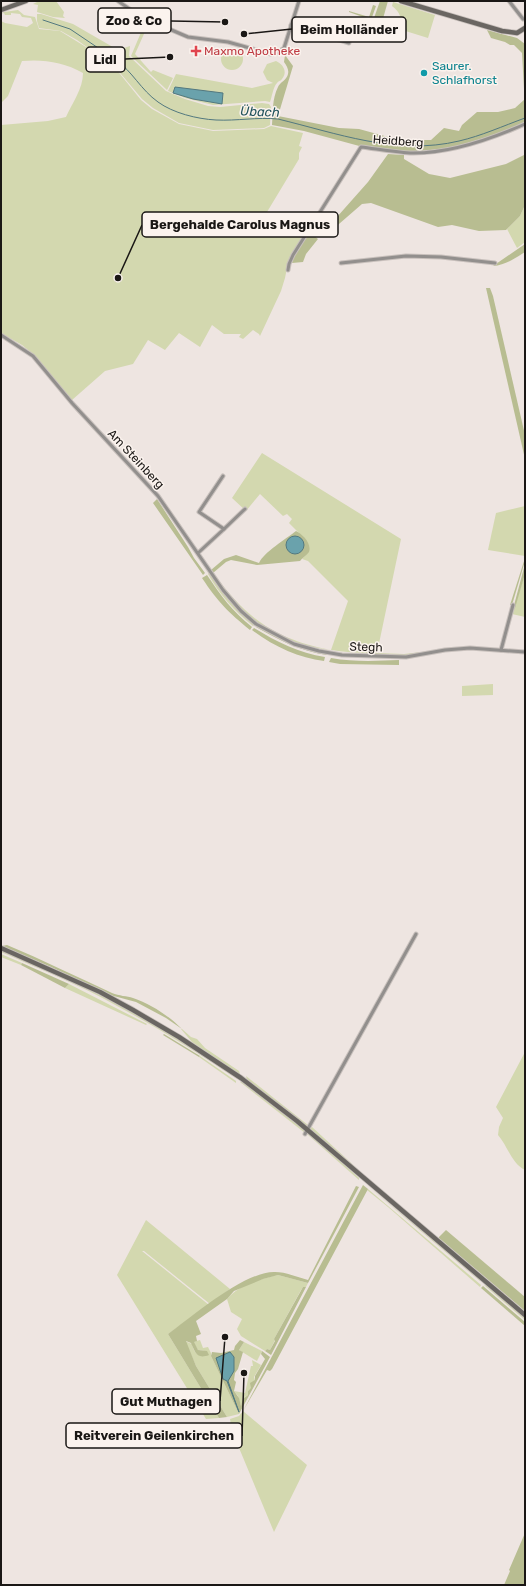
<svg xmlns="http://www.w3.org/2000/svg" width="526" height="1586" font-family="Rubik,sans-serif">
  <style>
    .green { fill: #d3d8af }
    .forest { fill: #b8bd91 }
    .water { fill: #6aa2ac; stroke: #52787f }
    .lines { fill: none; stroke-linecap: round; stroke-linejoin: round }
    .stream { stroke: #52787f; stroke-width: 1 }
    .minor-casing { stroke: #c8c0bc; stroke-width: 5 }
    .secondary-casing { stroke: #c8c0bc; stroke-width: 6 }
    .minor { stroke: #928f8d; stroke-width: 3 }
    .secondary { stroke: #6a6662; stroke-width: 4.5 }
    .health-dot { fill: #e0444e; stroke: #fbf3ee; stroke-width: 1.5 }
    .culture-dot { fill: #0f9aa8; stroke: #fbf3ee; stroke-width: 1.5 }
    .labels { text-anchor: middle; stroke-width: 3; stroke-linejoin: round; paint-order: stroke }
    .health-label { font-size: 12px; fill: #be3a42; stroke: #fbf3ee; text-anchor: start }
    .culture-label { font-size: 12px; fill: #0d838f; stroke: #fbf3ee; text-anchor: start }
    .street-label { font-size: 12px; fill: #1a1715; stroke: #fbf3ee }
    .water-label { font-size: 13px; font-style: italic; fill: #21535b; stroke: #fbf3ee }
    .leader { fill: none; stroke: #1a1715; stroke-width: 1.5 }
    .callout-dot { fill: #1a1715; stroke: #fbf3ee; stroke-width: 1.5 }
    .callout { fill: #fbf3ee; stroke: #1a1715; stroke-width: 1.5 }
    .callout-label { font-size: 13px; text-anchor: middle; font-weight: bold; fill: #1a1715 }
  </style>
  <rect width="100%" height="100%" fill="#eee5e1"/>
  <g class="green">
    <polygon points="39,1 56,1 64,12 63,16 65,18 53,17 37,12 38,5 33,4"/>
    <path d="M393 2 435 15 428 38 399 29C402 18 401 13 392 6Z"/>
    <path d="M18 10 24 15 35 17 39 29 60 31 86 47 116 69 141 100 152 109 179 124 213 131 264 129 271 126 303 133 299 146 302 147 299 153V159L267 212 304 235 288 263 285 278 281 291 260 336 259 334 253 330 243 339 239 337 241 334H224L212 325 200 347 179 333 165 350 148 340 133 364 105 371 72 400 33 354 22 345 1 333V125L48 121 66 117C72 103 83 89 83 73 64 62 43 59 22 61L8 96 1 103V21L5 23 27 27 33 23 31 18 22 17 20 14 11 13V15H5L4 13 1 14 4 12Z"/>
    <polygon points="37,14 41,14 73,24 118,50 130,46 129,56 166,91 185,99 208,106 220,107 262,103 269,104 271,107 270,125 264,128 213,130 179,123 153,108 142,99 116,68 77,40 61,31 39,28 37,21"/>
    <polygon points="145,23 148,25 135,54 151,72 153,70 173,78 167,90 131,56"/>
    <circle cx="232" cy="59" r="11"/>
    <path d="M276 61C283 64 288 72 282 79 281 81 278 81 277 83 273 87 272 97 270 102L265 101 213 105 185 98 168 91 176 74 252 88 273 83 267 80 263 72 267 64Z"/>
    <polygon points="525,205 525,242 517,248 507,229 520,216"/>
    <path d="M262 453 401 539 377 653 404 654 430 651C422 653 412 656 403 656 390 656 377 654 364 653 309 650 268 641 230 597 224 589 214 580 211 570 245 617 273 639 331 650L348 601 308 561 302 559 309 551 298 532 289 523 292 519 287 514 283 516 260 494 246 511 232 498Z"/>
    <polygon points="525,506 525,556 488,550 496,513"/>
    <path d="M209 573C223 593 237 609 255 624L253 626C234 611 220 595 208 574Z"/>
    <polygon points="525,574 525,617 512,614"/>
    <polygon points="493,684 493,695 462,696 462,686"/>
    <path d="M1 950C49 971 97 992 143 1018 175 1036 205 1056 236 1076L237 1079C198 1053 159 1028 117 1006 80 985 40 969 1 952Z"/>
    <polygon points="1,954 22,963 21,965 1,957"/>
    <polygon points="69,984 147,1024 146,1025 65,988"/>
    <polygon points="181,1029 182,1029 191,1037 197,1039 205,1048 239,1071 240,1074 239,1074 192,1042"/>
    <path d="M525 1052V1170C512 1164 507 1145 498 1135L499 1127 503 1118 496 1107Z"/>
    <polygon points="200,1056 236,1081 236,1083 199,1057"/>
    <polygon points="246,1076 308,1125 309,1125 307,1127 247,1080"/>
    <polygon points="240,1082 243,1082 307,1131 305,1133"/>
    <polygon points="312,1127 361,1172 310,1129"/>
    <polygon points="308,1132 359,1178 359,1180 307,1134"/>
    <polygon points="364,1183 481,1280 480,1281"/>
    <polygon points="368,1189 481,1285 480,1287 388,1207 367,1190"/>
    <polygon points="146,1220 230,1289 210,1304 144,1251 142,1251 209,1305 168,1334 219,1418 206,1419 117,1275"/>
    <path d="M278 1275 308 1283 306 1287H303L301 1290 274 1339 275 1340 270 1350 267 1349 265 1351 241 1336 237 1329 242 1319 231 1312 227 1299C239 1285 260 1279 278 1275Z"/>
    <polygon points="484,1285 488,1286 525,1318 525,1320"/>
    <path d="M200 1340 203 1348 208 1347 211 1353V1356L239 1414 227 1417 196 1366 185 1341 192 1344C194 1353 197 1355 205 1356V1351L198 1350 193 1342Z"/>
    <polygon points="244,1342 262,1351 257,1361 239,1350"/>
    <polygon points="252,1360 261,1365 254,1377 255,1380 252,1388 248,1391 248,1395 245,1397 241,1406 238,1396 234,1391 245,1393 251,1366 253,1366"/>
    <polygon points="243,1411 307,1465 274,1532 232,1431 230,1419 239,1416"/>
  </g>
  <g class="forest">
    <polygon points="380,1 388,1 380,29 374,27 374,18"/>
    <polygon points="373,5 376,6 371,20 349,12 349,11 369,17"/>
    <polygon points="487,30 517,38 525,44 525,92 524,89 522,53 514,45 510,45 505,42 491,38"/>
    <path d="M285 55 293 66 278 116 339 128 359 129 399 140H431L444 128 459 131 462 125 477 112H498L515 108 525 99V124L491 136 451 148 410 152 363 147 304 131 272 125C273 112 272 99 278 87 280 82 287 80 288 74 289 70 287 66 284 62Z"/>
    <polygon points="388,154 404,155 404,159 429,174 450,178 506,164 524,155 525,205 520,216 506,230 479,231 452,225 438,227 371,203 362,204 324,237 321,235 368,182"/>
    <polygon points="309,232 318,239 306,254 303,262 292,263 294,255"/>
    <path d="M525 244V252C514 259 505 265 493 266Z"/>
    <polygon points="486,288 490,288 493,296 525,435 525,459"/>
    <polygon points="157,499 188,547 194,558 205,573 203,575 153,503"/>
    <path d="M296 531C302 534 312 543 309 552 307 555 302 558 300 561L257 565 231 560 226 562 213 573 211 570 224 559 236 555 259 563C264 552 286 539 296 531Z"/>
    <polygon points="525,558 525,561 512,605 510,605"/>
    <polygon points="525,564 525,574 515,608 513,609"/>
    <path d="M207 575C221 596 232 611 252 627L250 630C228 612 218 602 202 578Z"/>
    <path d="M257 626C282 640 298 647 326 654L327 655C300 651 279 640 256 627Z"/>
    <path d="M254 628C277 642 299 653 325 657L324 661C299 658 273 646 252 630Z"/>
    <path d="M331 658C353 662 376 661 399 660V665L340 664 329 662Z"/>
    <path d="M7 945C43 960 77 977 112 993 119 996 127 996 133 998 151 1004 169 1016 182 1029L166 1018 136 1002 110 995 51 967 2 946Z"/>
    <polygon points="22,963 69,984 65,988 21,965"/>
    <polygon points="164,1034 200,1056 199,1057 163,1035"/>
    <polygon points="363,1185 368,1189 272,1369 270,1371 267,1370 243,1411"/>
    <path d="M356 1186 359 1187 308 1283 278 1275 263 1279 234 1291 227 1299 196 1321 201 1334 196 1336 197 1341 194 1342 198 1350 207 1351 209 1355C196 1360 195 1351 191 1343L186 1341 196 1366 227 1417 219 1418 168 1334C193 1316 245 1271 275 1272 286 1272 297 1277 308 1280Z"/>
    <polygon points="446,1230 525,1297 525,1311 439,1238 439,1237"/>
    <polygon points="483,1286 525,1322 525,1326 481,1288"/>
    <polygon points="303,1287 306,1287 271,1355 265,1351 267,1349 270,1350 275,1341 274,1339"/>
    <polygon points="240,1340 244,1342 239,1350 243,1352 238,1369 235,1373 234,1380 236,1382 234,1391 239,1398 241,1406 243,1399 248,1395 248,1391 251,1388 250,1383 255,1380 255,1376 265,1359 261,1354 262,1351 270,1357 239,1414 211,1356 212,1352 221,1353 234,1350 235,1346"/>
    <polygon points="525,1533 525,1585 504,1585 510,1571 509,1570"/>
  </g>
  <g class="water">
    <polygon points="175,87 223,93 222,104 193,99 173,93"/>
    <circle cx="295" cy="545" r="9"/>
    <polygon points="230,1352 234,1357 234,1371 228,1381 239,1412 227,1381 223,1379 216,1358"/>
  </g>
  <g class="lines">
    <path class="stream" d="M43 20 70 29 116 60C132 71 141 90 158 102 173 113 197 119 216 120 237 121 257 117 278 119 336 133 397 156 459 141 481 136 503 126 525 118"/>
    <g class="minor-casing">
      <g id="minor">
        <polyline points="118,1 141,17 188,37 228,42 271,54 277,53 284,48 299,1"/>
        <polyline points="509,1 523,19"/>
        <polyline points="291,25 349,43"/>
        <polyline points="341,263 406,256 441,257 495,263"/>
        <path d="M288 270 289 264 293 255 361 147C377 149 394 152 410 153 449 154 489 140 525 124"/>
        <polyline points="1,335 33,356 72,403 158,496 223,590 241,611 256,624 294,644 319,651 342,655 406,657 445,650 470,648 525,652"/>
        <polyline points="224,529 245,509"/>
        <polyline points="198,553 224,529 199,512 223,476"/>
        <polyline points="501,650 513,605"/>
        <polyline points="305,1134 416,934"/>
      </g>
    </g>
    <g class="secondary-casing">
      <g id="secondary">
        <polyline points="401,1 502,31 517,33 525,28"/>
        <polyline points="1,10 26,1"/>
        <polyline points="1,948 100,992 133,1010 179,1037 241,1078 297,1121 525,1315"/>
      </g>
    </g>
    <use href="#minor" class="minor"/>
    <use href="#secondary" class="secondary"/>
  </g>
  <path class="health-dot" d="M194 45h4v4h4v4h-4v4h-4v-4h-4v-4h4z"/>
  <circle class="culture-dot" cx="424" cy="73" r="4"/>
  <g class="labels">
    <g class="health-label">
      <text x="204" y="55">Maxmo Apotheke</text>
    </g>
    <g class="culture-label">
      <text x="432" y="70">Saurer.<tspan x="432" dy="14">Schlafhorst</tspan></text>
    </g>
    <g class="street-label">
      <text transform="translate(398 141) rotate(4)" y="4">Heidberg</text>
      <text transform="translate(136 459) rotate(47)" y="4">Am Steinberg</text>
      <text transform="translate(366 647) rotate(2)" y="4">Stegh</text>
    </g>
    <g class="water-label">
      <text transform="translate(260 111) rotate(2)" y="5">Übach</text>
    </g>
  </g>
  <path class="leader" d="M225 22L171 21M244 34L292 29M170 57L125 59M118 278L142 225M225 1337L220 1401M244 1373L242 1436"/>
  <g class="callout-dot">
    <circle cx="225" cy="22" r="4"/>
    <circle cx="244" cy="34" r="4"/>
    <circle cx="170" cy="57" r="4"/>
    <circle cx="118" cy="278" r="4"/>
    <circle cx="225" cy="1337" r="4"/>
    <circle cx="244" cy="1373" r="4"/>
  </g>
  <g class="callout">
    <rect x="98" y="8" width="73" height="25" rx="4"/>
    <rect x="292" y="17" width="114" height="25" rx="4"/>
    <rect x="86" y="47" width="39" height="25" rx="4"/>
    <rect x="142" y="212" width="196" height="25" rx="4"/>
    <rect x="112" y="1389" width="108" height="25" rx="4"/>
    <rect x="66" y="1423" width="176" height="25" rx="4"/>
  </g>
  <g class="callout-label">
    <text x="134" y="25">Zoo &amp; Co</text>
    <text x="349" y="34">Beim Holländer</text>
    <text x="105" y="64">Lidl</text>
    <text x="240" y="229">Bergehalde Carolus Magnus</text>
    <text x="166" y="1406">Gut Muthagen</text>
    <text x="154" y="1440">Reitverein Geilenkirchen</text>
  </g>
  <rect width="526" height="1586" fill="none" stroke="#1a1715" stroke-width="4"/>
</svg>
